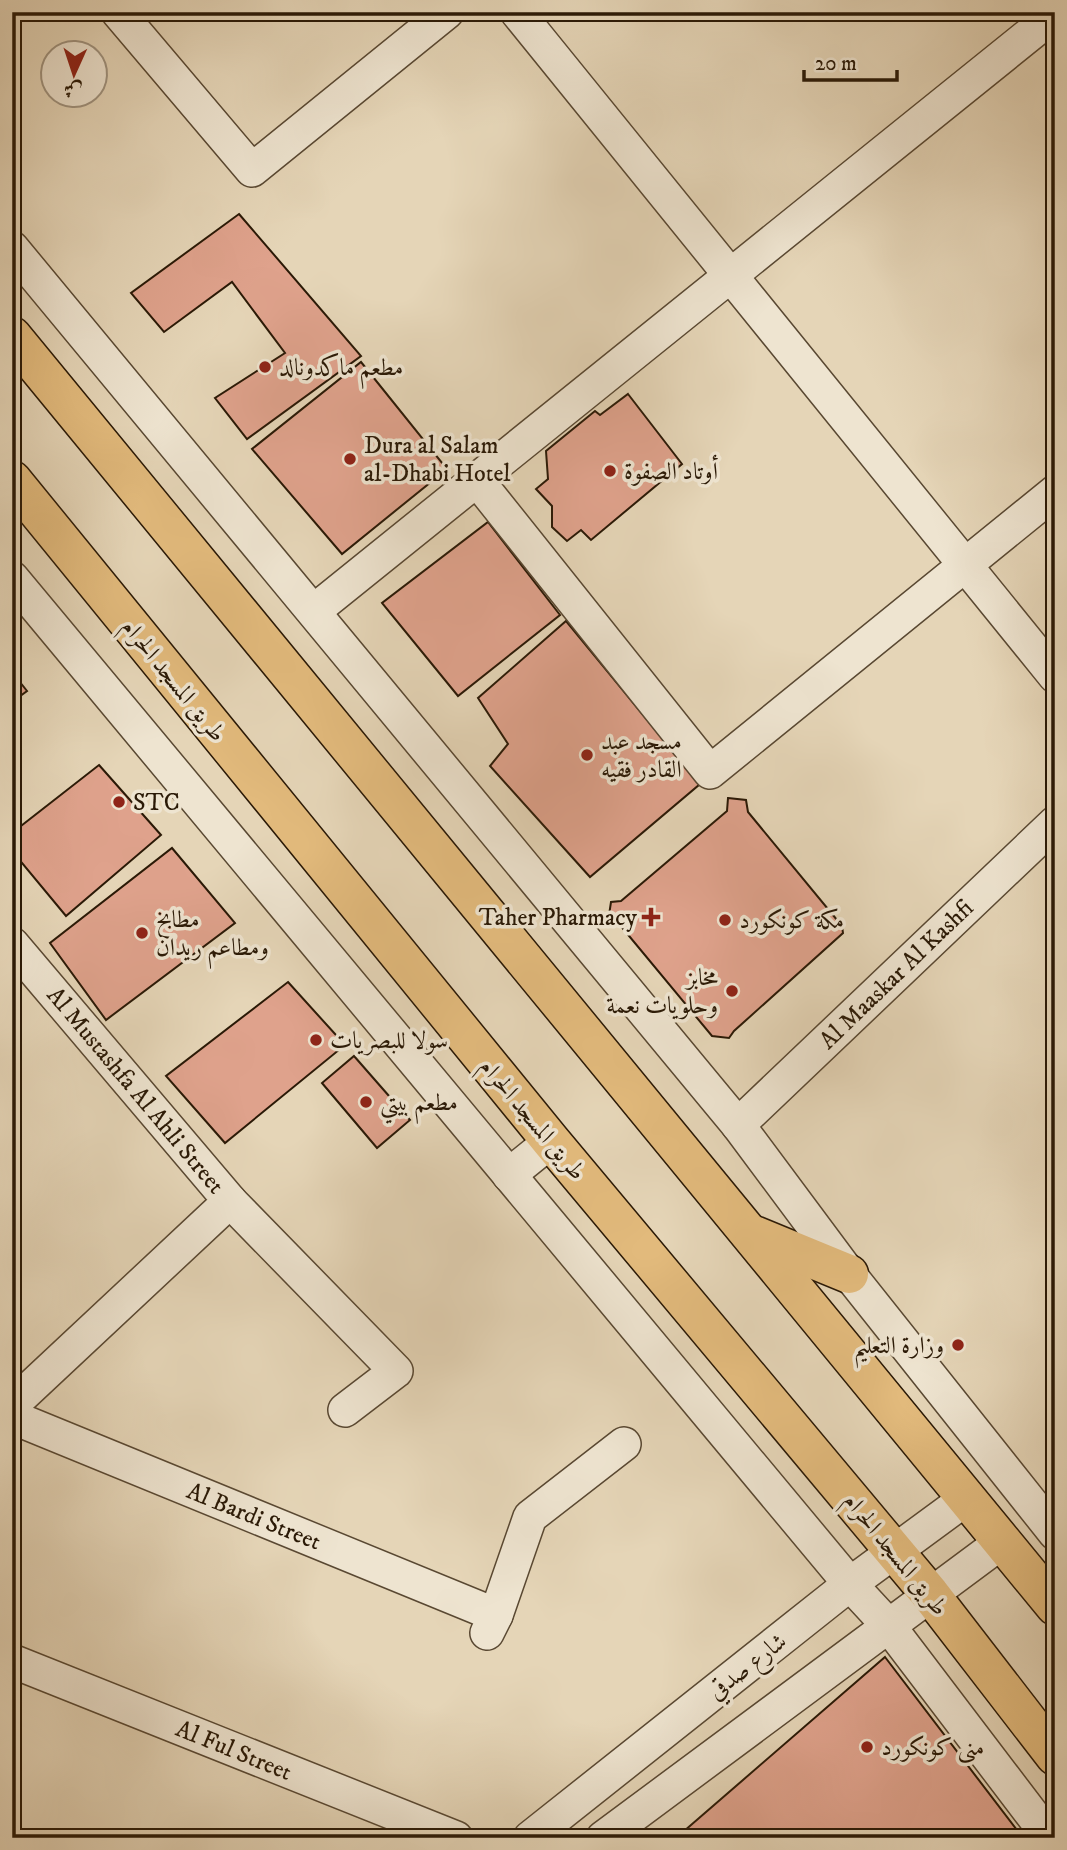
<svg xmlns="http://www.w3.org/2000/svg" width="1067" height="1850" font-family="'IM FELL DW Pica',Amiri,serif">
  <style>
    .building { fill: #dfa28c; stroke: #2a1906; stroke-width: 2 }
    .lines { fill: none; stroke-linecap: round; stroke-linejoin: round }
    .minor-casing { stroke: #594832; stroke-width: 36 }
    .major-casing { stroke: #2a1906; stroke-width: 41 }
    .minor { stroke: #eee4d0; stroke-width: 33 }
    .major { stroke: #e2ba7c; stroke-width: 38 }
    .poi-dot { fill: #8f2418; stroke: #eee4d0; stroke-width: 2.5 }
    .labels { text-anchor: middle; stroke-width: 7; stroke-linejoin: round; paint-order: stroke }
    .poi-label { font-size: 24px; fill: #2a1906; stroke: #eee4d0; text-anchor: start }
    .street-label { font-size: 24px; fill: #2a1906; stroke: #eee4d0 }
  </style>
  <rect width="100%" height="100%" fill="#e5d5b7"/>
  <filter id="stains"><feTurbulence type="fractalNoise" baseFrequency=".00286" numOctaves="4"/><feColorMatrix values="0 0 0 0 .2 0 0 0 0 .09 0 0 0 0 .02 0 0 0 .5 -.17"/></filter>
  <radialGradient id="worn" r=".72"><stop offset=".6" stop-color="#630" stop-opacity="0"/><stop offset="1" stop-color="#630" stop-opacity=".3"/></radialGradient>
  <g class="building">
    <polygon points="239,214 361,356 247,439 215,398 285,353 232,282 164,332 131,293"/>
    <polygon points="361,362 447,469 342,554 252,449"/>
    <polygon points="628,394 682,464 591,540 581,530 567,541 552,527 552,506 536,489 548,479 546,451 595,411 600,415"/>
    <polygon points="488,522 560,615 458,696 382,603"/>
    <polygon points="566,621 700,784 590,877 490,766 508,744 478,698"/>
    <polygon points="12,672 27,691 12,702"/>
    <polygon points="99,765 161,835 66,916 12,851 12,833"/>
    <polygon points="728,798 746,800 748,812 842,926 843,933 734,1031 729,1038 712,1036 620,925 609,915 611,902 621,901 727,811"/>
    <polygon points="172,848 235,923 106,1020 50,943"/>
    <polygon points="288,982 345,1045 225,1143 166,1076"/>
    <polygon points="354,1056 410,1120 377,1148 322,1083"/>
    <polygon points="885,1657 1023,1838 676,1838"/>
  </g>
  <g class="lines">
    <g class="minor-casing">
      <g id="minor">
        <polyline points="118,12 252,170 447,12"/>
        <polyline points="517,12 1055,676"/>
        <polyline points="12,248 738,1125 849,1274 1055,1533"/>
        <polyline points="477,480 710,772 1055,492"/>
        <polyline points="12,578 850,1584 888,1625 1050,1838"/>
        <polyline points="314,611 1055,14"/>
        <polyline points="12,944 230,1201 12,1405"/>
        <polyline points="738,1125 1055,823"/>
        <polyline points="509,1175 551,1141"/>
        <polyline points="230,1201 396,1371 345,1410"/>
        <polyline points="12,1417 496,1615"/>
        <polyline points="487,1633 496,1615 530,1517 624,1444"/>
        <polyline points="12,1661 456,1838"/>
        <polyline points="530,1838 850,1584 967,1498"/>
        <polyline points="603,1838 1003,1541"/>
      </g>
    </g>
    <g class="major-casing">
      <g id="major">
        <polyline points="12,336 1055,1606"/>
        <polyline points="12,480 551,1141 930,1594 1055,1756"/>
        <polyline points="754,1235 849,1274"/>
      </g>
    </g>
    <use href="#minor" class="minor"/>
    <use href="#major" class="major"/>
  </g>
  <g class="poi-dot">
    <circle cx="265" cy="367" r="7"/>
    <circle cx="350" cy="459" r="7"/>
    <circle cx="610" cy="471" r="7"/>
    <circle cx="587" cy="755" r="7"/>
    <circle cx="119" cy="802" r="7"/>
    <path d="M647.5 906.5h7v7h7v7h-7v7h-7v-7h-7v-7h7z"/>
    <circle cx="725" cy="920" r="7"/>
    <circle cx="142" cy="933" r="7"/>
    <circle cx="732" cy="991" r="7"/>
    <circle cx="316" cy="1040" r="7"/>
    <circle cx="366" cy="1102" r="7"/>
    <circle cx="958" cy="1345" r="7"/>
    <circle cx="867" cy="1747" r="7"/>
  </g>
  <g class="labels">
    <g class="poi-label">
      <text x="279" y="375">مطعم ماكدونالد</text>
      <text x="364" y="453">Dura al Salam<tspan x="364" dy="28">al-Dhabi Hotel</tspan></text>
      <text x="624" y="479">أوتاد الصفوة</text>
      <text x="601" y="749">مسجد عبد<tspan x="601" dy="28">القادر فقيه</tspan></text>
      <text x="133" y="810">STC</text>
      <text x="637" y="925" text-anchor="end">Taher Pharmacy</text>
      <text x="156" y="927">مطابخ<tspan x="156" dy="28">ومطاعم ريدان</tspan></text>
      <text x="739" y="928">مكة كونكورد</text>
      <text x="718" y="985" text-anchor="end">مخابز<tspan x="718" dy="28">وحلويات نعمة</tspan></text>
      <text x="330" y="1048">سولا للبصريات</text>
      <text x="380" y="1110">مطعم بيتي</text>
      <text x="944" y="1353" text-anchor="end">وزارة التعليم</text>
      <text x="881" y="1755">منى كونكورد</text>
    </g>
    <g class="street-label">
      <text transform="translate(174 680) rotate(51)" y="8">طريق المسجد الحرام</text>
      <text transform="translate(896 974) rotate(-44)" y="8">Al Maaskar Al Kashfi</text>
      <text transform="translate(136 1090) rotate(50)" y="8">Al Mustashfa Al Ahli Street</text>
      <text transform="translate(533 1119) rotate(50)" y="8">طريق المسجد الحرام</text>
      <text transform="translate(254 1516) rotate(22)" y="8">Al Bardi Street</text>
      <text transform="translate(896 1554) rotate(51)" y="8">طريق المسجد الحرام</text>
      <text transform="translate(747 1666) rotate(-38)" y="8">شارع صدقي</text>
      <text transform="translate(234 1750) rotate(22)" y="8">Al Ful Street</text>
    </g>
  </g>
  <rect width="1067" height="1850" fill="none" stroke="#e5d5b7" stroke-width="42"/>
  <rect x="14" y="14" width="1039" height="1822" fill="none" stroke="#2a1906" stroke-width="3.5"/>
  <rect x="21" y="21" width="1025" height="1808" fill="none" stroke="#2a1906" stroke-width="2"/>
  <g transform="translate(74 74) rotate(183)"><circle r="33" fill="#eee4d0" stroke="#a0937f" stroke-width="2"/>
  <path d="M0-5L12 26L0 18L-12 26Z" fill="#8f2418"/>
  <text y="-10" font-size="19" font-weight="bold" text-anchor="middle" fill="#2a1906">ش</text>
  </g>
  <path d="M804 70v10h93v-10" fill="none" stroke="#2a1906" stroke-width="3.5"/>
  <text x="815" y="70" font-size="21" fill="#2a1906" stroke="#eee4d0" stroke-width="5" paint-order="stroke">20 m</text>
  <rect width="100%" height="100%" filter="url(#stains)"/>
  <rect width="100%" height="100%" fill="url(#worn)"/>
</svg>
